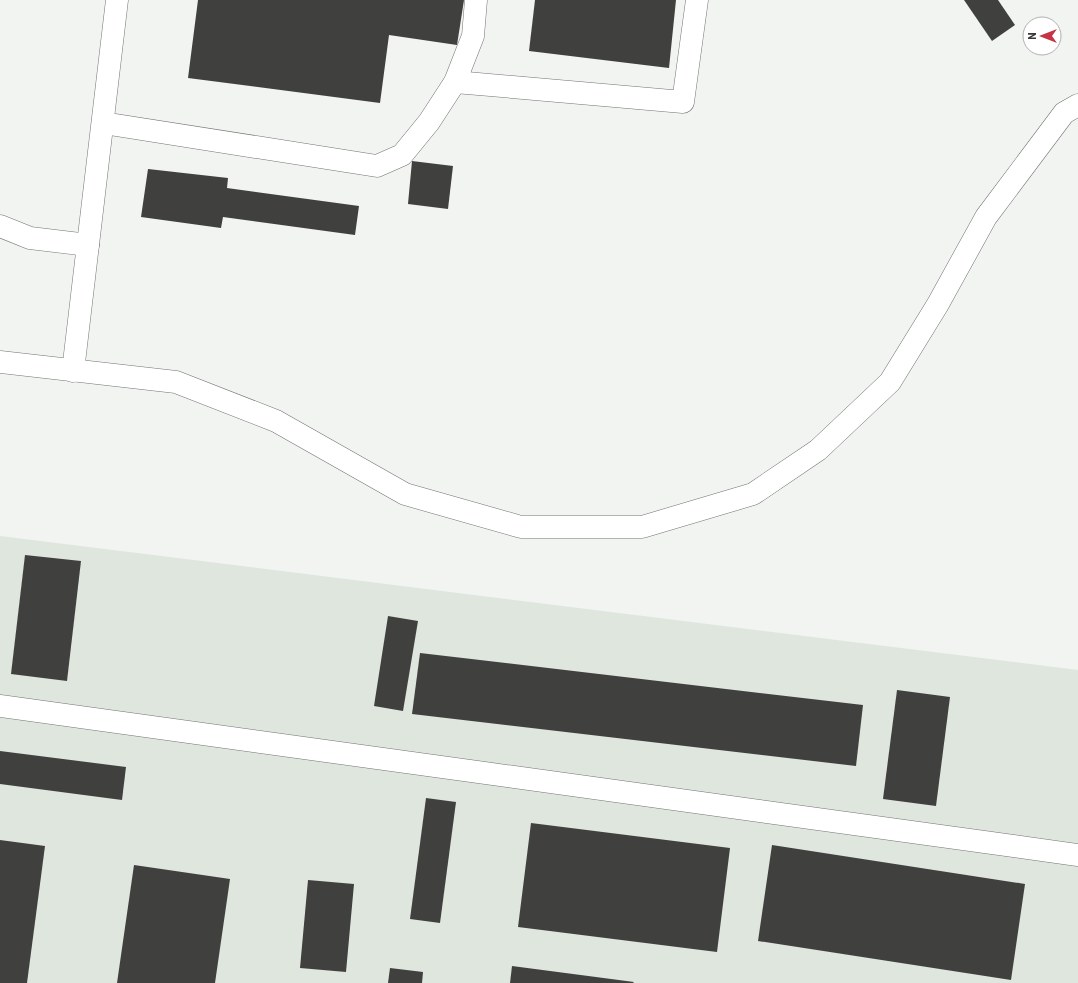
<svg xmlns="http://www.w3.org/2000/svg" width="1078" height="983" font-family="Barlow,sans-serif">
  <style>
    .built { fill: #dee6de }
    .building { fill: #40413f }
    .lines { fill: none; stroke-linecap: round; stroke-linejoin: round }
    .minor-casing { stroke: #727472; stroke-width: 23 }
    .minor { stroke: #fff; stroke-width: 22 }
  </style>
  <rect width="100%" height="100%" fill="#f1f4f1"/>
  <polygon class="built" points="0,536 1078,670 1078,983 0,983"/>
  <g class="building">
    <polygon points="198,0 464,0 457,45 389,35 380,103 188,78"/>
    <polygon points="535,0 676,0 669,68 529,51"/>
    <polygon points="964,0 998,0 1015,25 992,41"/>
    <polygon points="412,161 453,166 448,209 408,204"/>
    <polygon points="148,169 228,178 227,188 359,206 355,235 223,217 221,228 141,217"/>
    <polygon points="25,555 81,561 67,681 11,674"/>
    <polygon points="388,616 418,621 403,711 374,706"/>
    <polygon points="420,653 863,705 856,766 412,714"/>
    <polygon points="897,690 950,697 936,806 883,799"/>
    <polygon points="0,751 126,767 122,800 0,784"/>
    <polygon points="426,798 456,802 440,923 410,919"/>
    <polygon points="531,823 730,848 717,952 518,927"/>
    <polygon points="0,840 45,846 27,983 0,983"/>
    <polygon points="772,845 1025,884 1011,980 758,941"/>
    <polygon points="134,865 230,879 215,983 117,983"/>
    <polygon points="308,880 354,884 346,972 300,968"/>
    <polygon points="512,966 634,982 633,983 510,983"/>
    <polygon points="390,968 423,972 422,983 388,983"/>
  </g>
  <g class="lines">
    <g class="minor-casing">
      <g id="minor">
        <polyline points="455,82 683,102 697,0"/>
        <polyline points="103,123 377,166 402,155 429,122 455,82 473,36 476,0"/>
        <polyline points="0,226 30,238 88,245"/>
        <polyline points="0,362 176,382 276,421 405,494 521,527 642,527 753,494 818,450 890,382 938,304 986,217 1064,113 1078,105"/>
        <polyline points="73,371 117,0"/>
        <polyline points="0,706 1078,855"/>
      </g>
    </g>
    <use href="#minor" class="minor"/>
  </g>
  <g transform="translate(1042 36) rotate(270)"><circle r="19" fill="#ffffff" stroke="#afb0af"/>
  <path d="M0-3L7 15L0 10L-7 15Z" fill="#c53546"/>
  <text y="-6" font-size="11" font-weight="bold" text-anchor="middle" fill="#383938">N</text>
  </g>
</svg>
